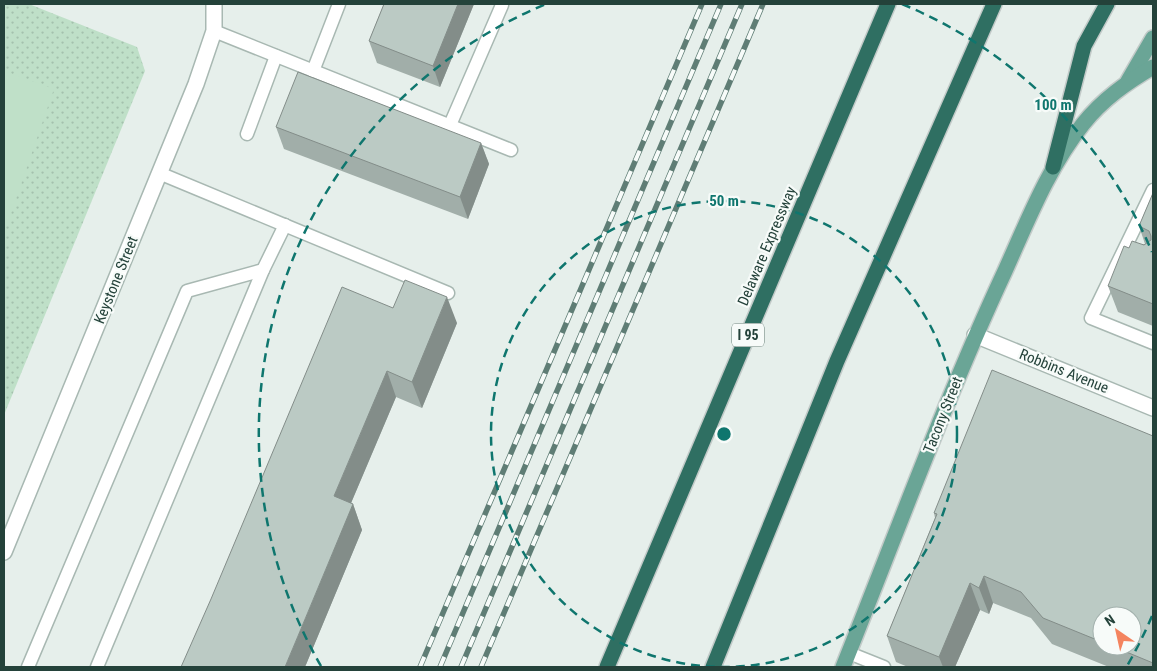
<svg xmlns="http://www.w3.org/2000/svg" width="1157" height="671" font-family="'Roboto Condensed',sans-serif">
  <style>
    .park { fill: url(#park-dots) }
    .garden { fill: #bfe0c8 }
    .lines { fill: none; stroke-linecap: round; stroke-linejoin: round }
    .lane-casing { stroke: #a8b8b2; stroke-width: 15 }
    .street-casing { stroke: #a8b8b2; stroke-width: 18 }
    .primary-casing { stroke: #c2cac8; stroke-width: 18 }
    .highway-casing { stroke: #c2cac8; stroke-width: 18 }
    .lane { stroke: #fff; stroke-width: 12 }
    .street { stroke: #fff; stroke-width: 15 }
    .primary { stroke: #6aa596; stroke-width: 15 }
    .highway { stroke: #2f6f62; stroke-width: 15 }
    .rail-casing { stroke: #5f7d75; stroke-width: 5.5 }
    .rail { stroke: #f7fbf9; stroke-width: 4; stroke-dasharray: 11; stroke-linecap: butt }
    .wall { fill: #a1aea9; fill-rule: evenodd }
    .shaded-wall { fill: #838d89 }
    .building { fill: #bbcac4; stroke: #838d89 }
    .ring { fill: none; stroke: #0f766e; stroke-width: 2.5; stroke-dasharray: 9 6 }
    .labels { text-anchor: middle; stroke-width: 4.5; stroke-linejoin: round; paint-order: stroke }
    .shield { fill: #f7fbf9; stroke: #637a73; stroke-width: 1 }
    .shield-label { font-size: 14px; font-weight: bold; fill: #24423a }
    .street-label { font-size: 15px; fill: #24423a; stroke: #f7fbf9 }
    .centre { fill: #0f766e; stroke: #f7fbf9; stroke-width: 2.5 }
    .ring-label { font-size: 15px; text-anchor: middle; font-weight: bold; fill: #0f766e; stroke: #f7fbf9; stroke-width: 4.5; stroke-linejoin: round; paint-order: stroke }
  </style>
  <defs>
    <pattern id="park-dots" width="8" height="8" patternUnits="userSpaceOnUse" patternTransform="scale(1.25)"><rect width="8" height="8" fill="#bfe0c8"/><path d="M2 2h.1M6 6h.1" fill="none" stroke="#a4c1ad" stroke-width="1.8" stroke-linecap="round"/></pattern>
  </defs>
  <rect width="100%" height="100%" fill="#e6efeb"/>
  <polygon class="park" points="4,4 29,4 137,47 145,71 4,415"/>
  <polygon class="garden" points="4,71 54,89 9,219 4,219"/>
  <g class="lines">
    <g class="lane-casing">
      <g id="lane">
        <polyline points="214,31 511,150"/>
        <polyline points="313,71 339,4"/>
        <polyline points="450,125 502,5 501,4"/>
        <polyline points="247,134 276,56"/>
        <polyline points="159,173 448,293"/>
        <polyline points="1153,190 1091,318 1153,343"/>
        <polyline points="849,653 884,667"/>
        <polyline points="28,667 187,291 263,270 285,225"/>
        <polyline points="97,667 263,270"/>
      </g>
    </g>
    <g class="street-casing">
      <g id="street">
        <polyline points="975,335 1153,408"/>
        <polyline points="4,552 196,84 214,31 214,4"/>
      </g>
    </g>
    <g class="primary-casing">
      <g id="primary">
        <polyline points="1128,81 1153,38"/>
        <path d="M843 667C896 535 945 400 1005 271 1028 220 1048 168 1083 124 1103 99 1126 83 1153 67"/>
      </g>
    </g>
    <g class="highway-casing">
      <g id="highway">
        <polyline points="1053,167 1084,46 1107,4"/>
        <polyline points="607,667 888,4"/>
        <polyline points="713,667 837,361 994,4"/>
      </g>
    </g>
    <use href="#lane" class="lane"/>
    <use href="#street" class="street"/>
    <use href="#primary" class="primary"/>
    <use href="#highway" class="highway"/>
    <g class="rail-casing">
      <g id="rail">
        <polyline points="420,667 702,4"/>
        <polyline points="440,667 721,4"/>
        <polyline points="461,667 742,4"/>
        <polyline points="481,667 763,4"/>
      </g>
    </g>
    <use href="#rail" class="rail"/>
  </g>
  <g class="wall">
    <polygon points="384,4 474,4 440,87 377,63 369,41"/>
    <polygon points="276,127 481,143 489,164 468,219 284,149"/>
    <polygon points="1153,193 1153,326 1118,312 1108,286 1129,248 1145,244 1139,226"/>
    <polygon points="393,308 457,323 422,408 396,397 351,503 353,504 362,530 305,667"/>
    <path d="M1153 436V667H1109L1052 644 1031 618 993 603 989 614 980 610 955 667H908L896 662 887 636 935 518 934 513ZM1102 616 1132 646H1102Z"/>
  </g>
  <g class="shaded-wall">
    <polygon points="458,4 474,4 440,87 433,66"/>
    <polygon points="481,143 489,164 468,219 460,197"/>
    <polygon points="447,297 457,323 422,408 412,382"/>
    <polygon points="387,371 396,397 343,522 334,496"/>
    <polygon points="353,504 362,530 305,667 285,667 298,636"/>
    <polygon points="984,576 993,603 989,614 979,588"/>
    <polygon points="970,583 980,610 955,667 943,667 939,657"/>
  </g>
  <g class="building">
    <polygon points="384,4 458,4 433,66 369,41"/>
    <polygon points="298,72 481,143 460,197 276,127"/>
    <polygon points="1153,193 1153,304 1108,286 1124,246 1129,248 1132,241 1144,245 1151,240 1151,236 1149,231 1139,226"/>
    <polygon points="405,280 447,297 412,382 387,371 334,496 353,504 298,636 285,667 181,667 211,599 342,287 393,308"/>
    <polygon points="992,370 1153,436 1153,663 1112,646 1132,646 1132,616 1102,616 1102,642 1043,618 1021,592 984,576 979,588 970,583 939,657 887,636 937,514 934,513"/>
  </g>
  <g class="ring">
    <circle cx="724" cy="434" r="233"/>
    <path d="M1152 616A465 465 0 0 1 1127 666M321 666A465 465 0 0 1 546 4M902 4A465 465 0 0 1 1152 252"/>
  </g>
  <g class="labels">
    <rect class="shield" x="732" y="323.5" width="32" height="23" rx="4"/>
    <g class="shield-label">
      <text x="748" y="340">I 95</text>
    </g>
    <g class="street-label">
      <text transform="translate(767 246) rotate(-67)" y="5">Delaware Expressway</text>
      <text transform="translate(116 280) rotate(-68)" y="5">Keystone Street</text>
      <text transform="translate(1064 371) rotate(22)" y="5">Robbins Avenue</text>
      <text transform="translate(943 415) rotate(-68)" y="5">Tacony Street</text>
    </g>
  </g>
  <circle cx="724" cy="434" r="8" class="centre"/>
  <g class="ring-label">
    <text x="1053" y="110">100 m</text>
    <text x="724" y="206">50 m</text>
  </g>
  <rect width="1157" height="671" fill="none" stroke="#24423a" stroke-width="10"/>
  <g transform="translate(1117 631) rotate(326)"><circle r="24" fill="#f7fbf9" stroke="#a3b1ad"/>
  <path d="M0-4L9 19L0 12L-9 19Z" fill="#f4845f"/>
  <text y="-8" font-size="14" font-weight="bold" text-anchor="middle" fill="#24423a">N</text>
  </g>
</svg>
